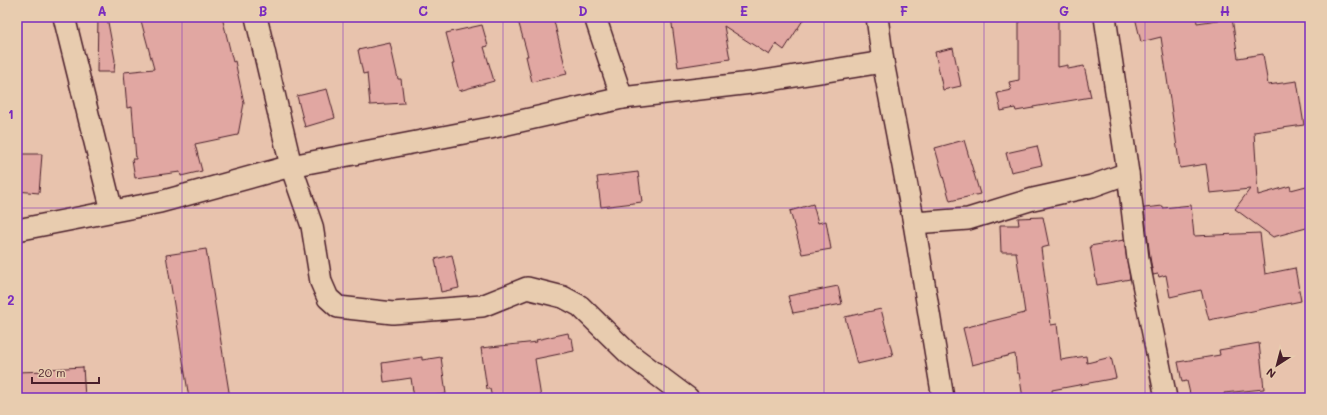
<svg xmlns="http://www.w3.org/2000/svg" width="1327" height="415" font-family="Mali,sans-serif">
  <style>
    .building { fill: #e1a7a2; stroke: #4a1f2b }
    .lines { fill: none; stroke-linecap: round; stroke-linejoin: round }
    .minor-casing { stroke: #4a1f2b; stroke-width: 24 }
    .minor { stroke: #e8ccaf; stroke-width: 21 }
    .grid { fill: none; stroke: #7b2cbf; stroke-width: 1; stroke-opacity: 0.55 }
    .neatline { fill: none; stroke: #7b2cbf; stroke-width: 1.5 }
    .grid-label { font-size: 13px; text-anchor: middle; font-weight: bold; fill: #7b2cbf }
  </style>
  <rect width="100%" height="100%" fill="#e8c3ad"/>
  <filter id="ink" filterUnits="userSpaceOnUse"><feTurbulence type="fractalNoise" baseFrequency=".025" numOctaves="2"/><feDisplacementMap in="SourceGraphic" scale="8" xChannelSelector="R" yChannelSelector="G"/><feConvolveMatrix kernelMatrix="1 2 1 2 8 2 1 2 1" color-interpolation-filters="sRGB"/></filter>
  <g filter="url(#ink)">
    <g class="building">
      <polygon points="98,17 107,17 115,60 114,72 97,72"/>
      <polygon points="140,17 222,17 233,62 235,61 244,103 238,135 195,144 202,171 181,176 180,172 135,178 132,159 136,159 132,107 127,108 124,72 154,69"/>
      <polygon points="517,17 553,17 567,74 532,82 526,56 528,56"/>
      <polygon points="671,17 805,17 784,50 776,44 769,55 724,26 730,59 678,67"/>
      <polygon points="1019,17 1058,17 1058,67 1068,65 1068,69 1084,66 1091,97 1033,107 1033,108 1016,111 1015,108 1001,111 997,93 1011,90 1009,82 1019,80"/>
      <polygon points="1135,17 1196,17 1197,23 1232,18 1238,58 1263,54 1268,85 1297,81 1304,125 1254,132 1258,195 1290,186 1291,190 1310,185 1310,227 1273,237 1235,209 1250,189 1210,193 1206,164 1180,168 1161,37 1141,42"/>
      <polygon points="482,25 488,46 484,47 494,81 459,91 452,64 454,64 446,33"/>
      <polygon points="390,43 398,79 401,79 404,103 370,105 367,73 363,74 358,50"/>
      <polygon points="953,48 961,86 943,90 935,52"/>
      <polygon points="327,89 335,118 305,127 297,96"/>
      <polygon points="964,140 980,194 950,201 935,148"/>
      <polygon points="1037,146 1042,165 1011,172 1006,153"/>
      <polygon points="20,154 42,154 39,193 17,191"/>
      <polygon points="638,172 642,202 601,207 597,177"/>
      <polygon points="813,204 818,223 826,221 831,249 802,254 790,211"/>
      <polygon points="1191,205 1194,236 1260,233 1265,274 1295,268 1301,301 1209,320 1201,290 1170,297 1166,275 1159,277 1158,274 1153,275 1150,257 1144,208 1163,206 1163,208"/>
      <polygon points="1043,217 1049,246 1041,248 1051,325 1057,324 1061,360 1086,356 1087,363 1111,357 1116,378 1052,390 1053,398 1023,398 1019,373 1017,373 1015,354 972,365 963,328 1025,313 1016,252 1001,252 1000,225 1019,225 1018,218"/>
      <polygon points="1124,240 1130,279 1097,285 1090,246"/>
      <polygon points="206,249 230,398 189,398 166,255"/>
      <polygon points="452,255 459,288 441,292 435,259"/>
      <polygon points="838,286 842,304 793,313 788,296"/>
      <polygon points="881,309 893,356 857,364 845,317"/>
      <polygon points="568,333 569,338 572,338 574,351 535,359 541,398 492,398 490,389 487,389 481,348 537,342 536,340"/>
      <polygon points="1259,343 1264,389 1224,393 1225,398 1191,398 1187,381 1182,382 1178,362 1220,355 1219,350"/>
      <polygon points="422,357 422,360 441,357 446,394 414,398 411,378 384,382 382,363"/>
      <polygon points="83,367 85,398 17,398 17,372 48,371 48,369"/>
    </g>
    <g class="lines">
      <g class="minor-casing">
        <g id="minor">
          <polyline points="64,17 112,211"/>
          <polyline points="256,17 291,166 312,226 321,282 328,298 338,307 393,313 482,306 527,288 563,297 580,306 628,353 688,398"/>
          <polyline points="595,17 622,98"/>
          <polyline points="877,17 883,62 914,223 943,398"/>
          <polyline points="1105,17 1128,173 1138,259 1166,398"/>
          <polyline points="914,223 968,219 1033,199 1092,186 1128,173"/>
          <polyline points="17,230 160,202 291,166 490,128 622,98 751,83 883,62"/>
        </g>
      </g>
      <use href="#minor" class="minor"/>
    </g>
  </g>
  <path class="grid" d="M182 17V398M343 17V398M503 17V398M664 17V398M824 17V398M984 17V398M1145 17V398M17 208H1310"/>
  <rect width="1327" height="415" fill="none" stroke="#e8ccaf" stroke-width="44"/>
  <g transform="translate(1277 365) rotate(216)" stroke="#e8ccaf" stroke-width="3" paint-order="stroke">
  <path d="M0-3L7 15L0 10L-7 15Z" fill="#4a1f2b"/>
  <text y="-6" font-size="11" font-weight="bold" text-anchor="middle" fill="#4a1f2b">N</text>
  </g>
  <path d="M32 377v6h67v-6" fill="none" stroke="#4a1f2b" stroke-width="2"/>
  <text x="38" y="377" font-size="12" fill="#4a1f2b" stroke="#e8ccaf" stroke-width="3" paint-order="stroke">20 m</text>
  <rect x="22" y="22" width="1283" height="371" class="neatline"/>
  <g class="grid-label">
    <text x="102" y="16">A</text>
    <text x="263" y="16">B</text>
    <text x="423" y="16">C</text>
    <text x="583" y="16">D</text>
    <text x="744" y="16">E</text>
    <text x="904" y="16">F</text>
    <text x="1064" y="16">G</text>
    <text x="1225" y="16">H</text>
    <text x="11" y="119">1</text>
    <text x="11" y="305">2</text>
  </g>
</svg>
